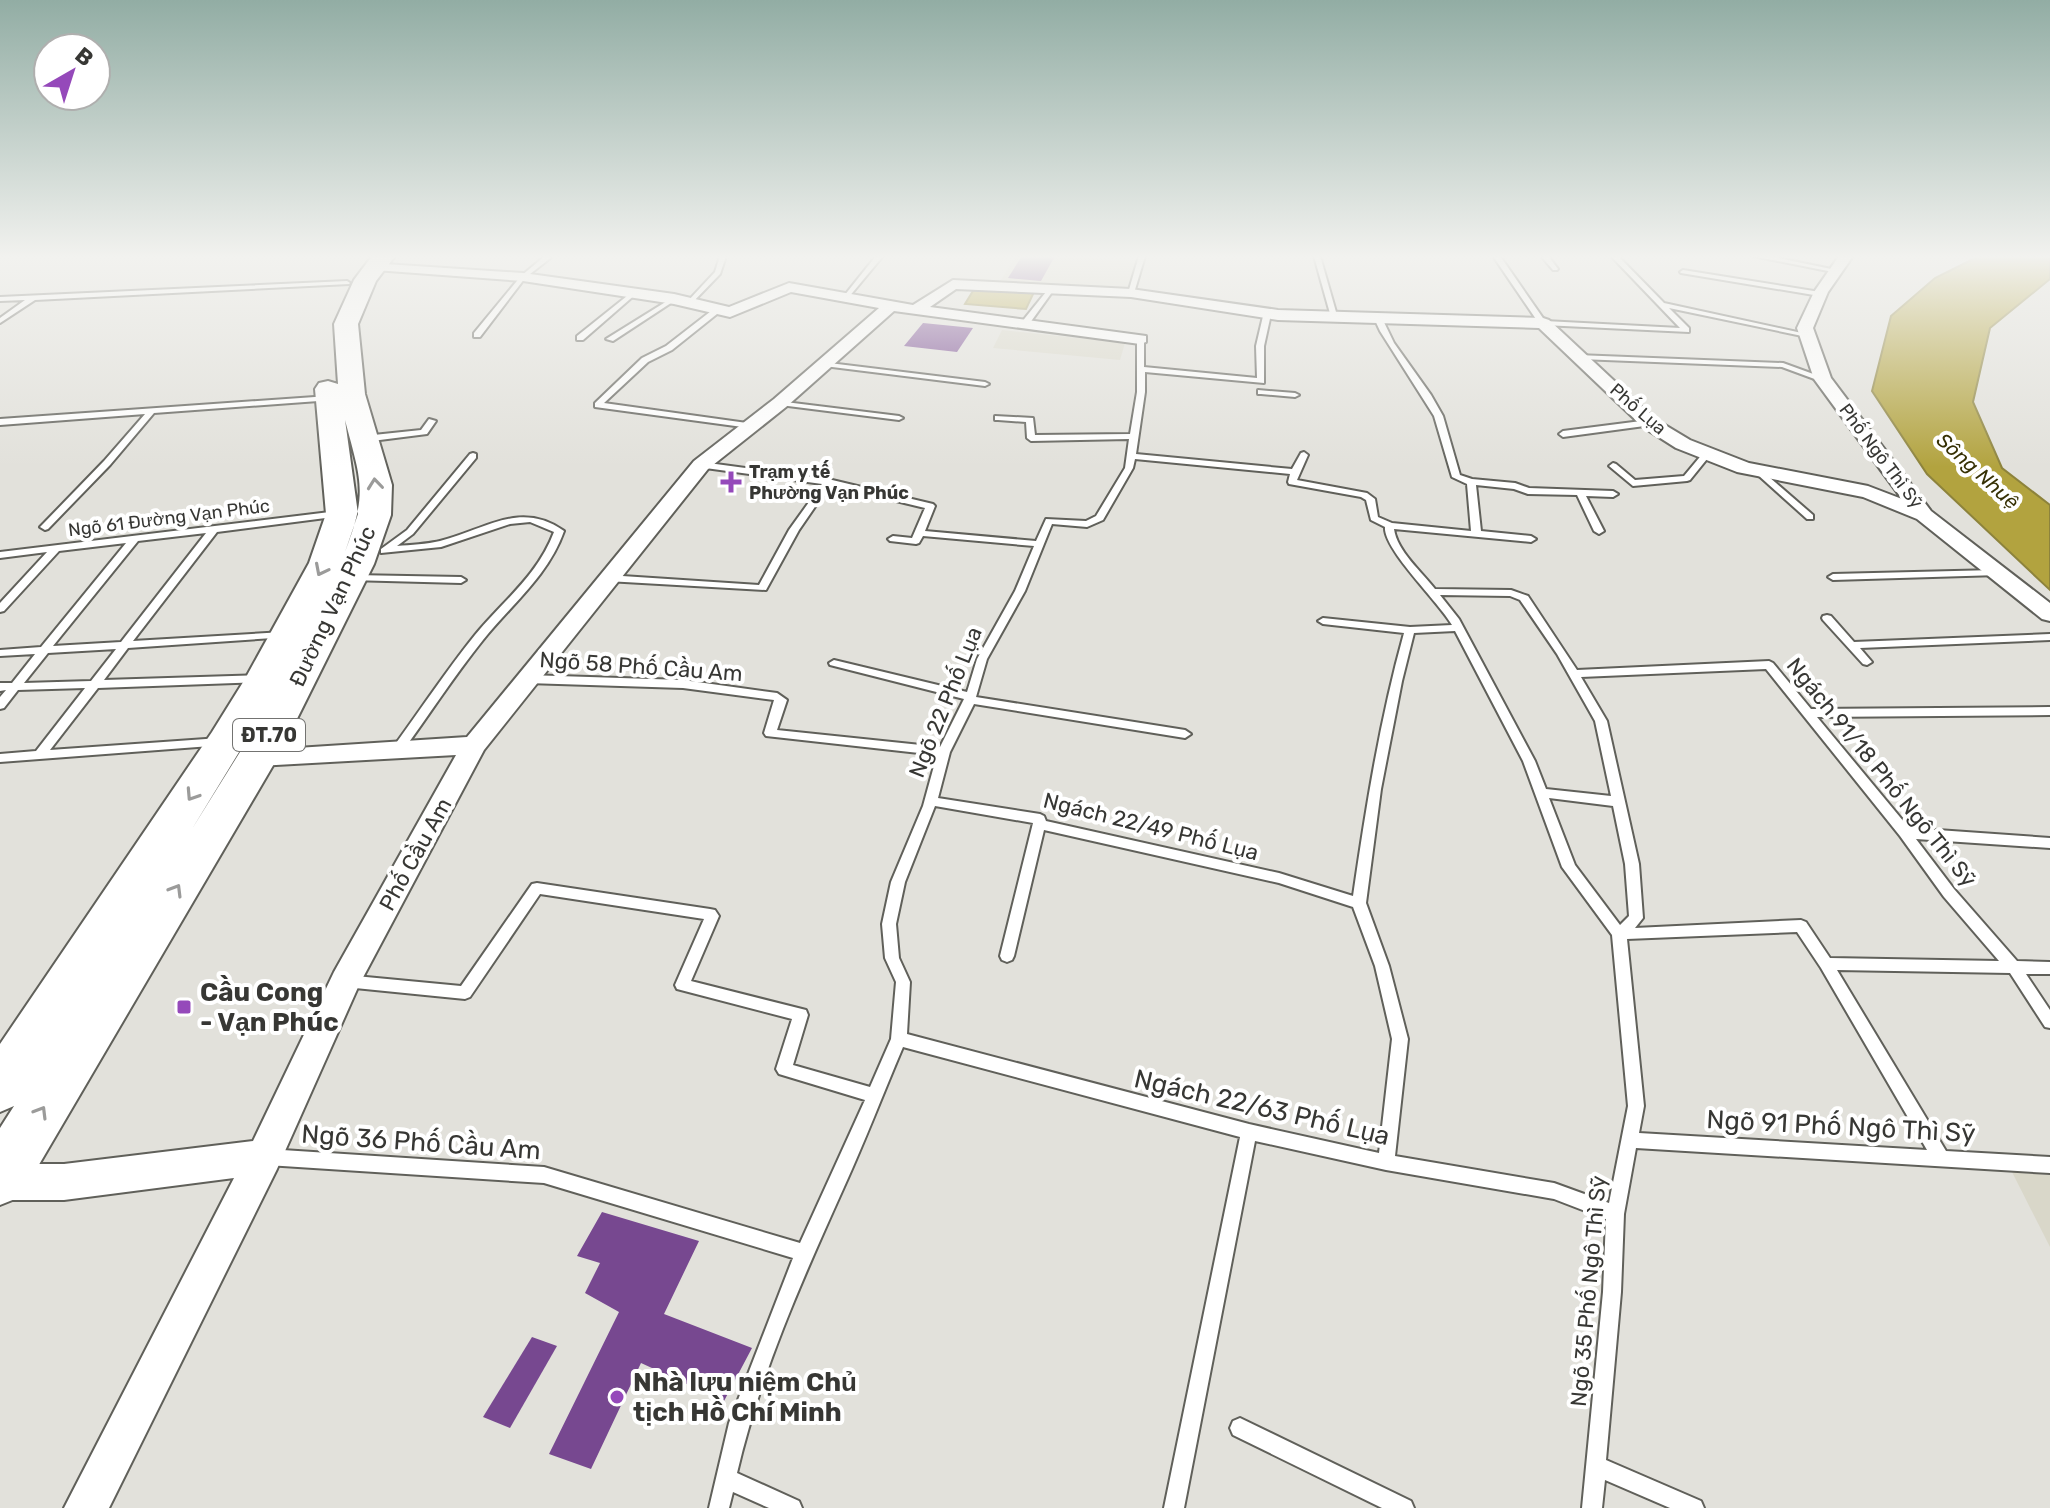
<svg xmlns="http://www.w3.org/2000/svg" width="2050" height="1508" font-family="Rubik,sans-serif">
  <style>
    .built { fill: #d9d7c9 }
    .water { fill: #b2a33f; stroke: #8d833c; stroke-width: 2 }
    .building { fill: #774890 }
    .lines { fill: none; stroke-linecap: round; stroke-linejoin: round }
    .lane-casing { stroke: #60605a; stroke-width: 4 }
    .street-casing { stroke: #60605a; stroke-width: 4 }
    .primary-casing { stroke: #60605a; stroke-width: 4 }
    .lane { fill: #fff; fill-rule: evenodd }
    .street { fill: #fff; fill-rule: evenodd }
    .primary { fill: #fff; fill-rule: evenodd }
    .oneway { stroke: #9b9b9a }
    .poi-dot { fill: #9549ba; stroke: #fff; stroke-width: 3 }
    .labels { text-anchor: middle; stroke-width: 8; stroke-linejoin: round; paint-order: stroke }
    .far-street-label { font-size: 18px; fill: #373734; stroke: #fff }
    .far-poi-label { font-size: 18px; font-weight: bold; fill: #373734; stroke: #fff; text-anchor: start }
    .far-water-label { font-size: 20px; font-style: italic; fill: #373105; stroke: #fff }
    .shield { fill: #fff; stroke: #737371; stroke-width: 2 }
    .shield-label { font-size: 20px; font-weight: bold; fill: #373734 }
    .street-label { font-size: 22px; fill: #373734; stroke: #fff }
    .near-poi-label { font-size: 26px; font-weight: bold; fill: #373734; stroke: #fff; text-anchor: start }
    .near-street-label { font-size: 26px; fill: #373734; stroke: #fff }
  </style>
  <rect width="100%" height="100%" fill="#e2e1db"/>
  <g class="built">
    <polygon points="1016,256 1073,256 1141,263 1129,290 1000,281"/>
    <polygon points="1002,330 1125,343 1120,360 993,348"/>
    <polygon points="2012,1172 2050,1175 2050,1247"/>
  </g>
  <g class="water">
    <polygon points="1979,256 2050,256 2050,279 1990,328 1973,402 2002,468 2050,505 2050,590 1927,474 1872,391 1891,316 1935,278"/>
    <polygon points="976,286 1035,290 1026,309 965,304"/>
  </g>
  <g class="building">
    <polygon points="1022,256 1055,256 1041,281 1008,278"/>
    <polygon points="923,323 973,328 957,352 904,346"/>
    <polygon points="602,1212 699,1241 664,1314 752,1348 724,1401 641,1363 591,1469 549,1454 619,1312 585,1293 600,1263 577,1256"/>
    <polygon points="532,1337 557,1346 510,1428 483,1417"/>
  </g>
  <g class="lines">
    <g class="lane-casing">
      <g id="lane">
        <polygon points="545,256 553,256 525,278 480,337 474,337 474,333 521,276"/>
        <polygon points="720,256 726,256 720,274 691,304 687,304 687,302 715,272"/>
        <polygon points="876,256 883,256 848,298 844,298 844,296"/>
        <polygon points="1139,256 1145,256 1134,293 1131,295 1128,293"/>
        <polygon points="1314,256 1320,256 1338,319 1331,317"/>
        <polygon points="1493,256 1500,256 1545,321 1680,328 1611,256 1618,256 1664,303 1811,335 1807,337 1669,308 1689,328 1689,332 1543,325 1540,325"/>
        <polygon points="1541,256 1548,256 1558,269 1557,270 1553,270"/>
        <polygon points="1753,256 1769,256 1841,271 1838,273"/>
        <polygon points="1683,270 1820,292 1823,294 1820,296 1681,273 1680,272"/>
        <polygon points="347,281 350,283 349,284 35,300 0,323 0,318 25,300 0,301 0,297"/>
        <polygon points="1050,287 1055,288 1027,327 1021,327 1021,323"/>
        <polygon points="632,292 637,293 583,340 577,340 577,336"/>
        <polygon points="672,298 677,299 613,341 606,339"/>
        <polygon points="715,308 722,310 672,350 648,362 604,403 747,423 751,426 750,428 595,407 595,403 642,358 666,346"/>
        <path d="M1264 312 1271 314 1264 346V383L1145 372V392L1136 454 1292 469 1301 453 1304 452 1308 455 1297 480 1367 493 1375 499 1378 517 1392 523 1471 531 1467 484 1452 477 1434 416 1380 331 1374 318 1381 316 1394 343 1431 395 1443 416 1460 475 1472 479 1515 483 1529 488 1613 491 1618 494 1613 497 1586 496 1604 531 1599 534 1594 531 1577 495 1528 494 1514 489 1476 485 1481 531 1531 536 1536 539 1531 542 1394 529C1397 551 1422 572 1435 589L1511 590 1528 596 1577 670 1769 661 1773 663 1811 709 2050 707V715L1817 717 1909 828 2050 838V848L1916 839 1954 889 2017 961 2050 962V974H2026L2050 1010V1028L2045 1027 2010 973 1837 970 1946 1151 2050 1157V1173L1636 1148 1624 1214 1621 1292 1606 1460 1701 1501 1704 1508H1670L1605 1480 1602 1508H1582L1603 1292 1606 1219 1554 1199 1386 1170 1255 1141 1184 1508H1164L1240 1137 903 1047C883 1094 865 1141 844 1187 802 1280 760 1374 737 1473L799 1501 802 1508H769L733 1492 729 1508H709L729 1423 793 1258 544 1183 267 1165 261 1163 259 1157 261 1151 267 1149 544 1167 800 1243 865 1100 779 1074 776 1069 792 1019 677 989 675 985 704 919 540 894 470 997 465 999 345 987 340 985 338 981 340 977 345 975 461 986 532 884 537 883 710 909 715 910 719 916 691 981 806 1010 808 1015 793 1065 870 1087 891 1039 896 982 885 958 882 924 891 882 923 806 937 755 766 736 764 733 774 700 683 688 527 683 521 679 527 675 683 680 777 693 787 700 777 730 940 747 964 699 830 665 829 663 834 660 967 692 977 659 1015 591 1034 546 923 536 919 543 916 544 890 541 888 539 893 536 912 538 925 508 830 485 799 530 766 590 607 581 602 578 607 575 759 585 789 530 822 484 698 467V463L701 462 828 479 933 504 935 506 925 531 1036 541 1046 519 1086 521 1096 516 1125 468 1129 439 1031 441 1027 438 1026 422 998 420H995V416L1033 418 1035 435 1130 434 1137 392V337L1144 339V367L1257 378 1256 346ZM1135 459 1290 474 1288 482 1289 484 1361 497 1366 500 1371 520 1385 527C1383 549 1439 602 1452 625L1410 627 1323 618 1318 621 1323 624 1404 633C1380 719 1366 807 1353 896L1279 873 1046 821 1044 816 1040 814 938 798 950 752 974 704 1185 738 1191 734 1185 730 976 697 987 659 1025 591 1052 524 1087 527 1103 520 1133 468ZM1440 595 1510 596 1520 600 1557 654 1595 721 1611 796 1546 789 1535 761 1459 619ZM1455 631 1523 761 1562 867 1612 935 1628 1106 1609 1203 1554 1183 1395 1156 1408 1039 1389 966 1366 903 1381 789 1402 681 1414 633ZM1766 669 1900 836 1944 897 1999 961 1830 958 1806 922 1801 920 1635 928 1643 918 1639 864 1607 721 1581 677ZM1549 798 1613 806 1625 864 1629 916 1620 925 1575 865ZM935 806 1033 823 1000 956 1002 960 1007 962 1012 960 1014 956 1044 830 1279 883 1353 907 1375 966 1392 1039 1379 1153 1249 1124 907 1034 910 982 899 958 896 924 905 882ZM1797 932 1821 968 1927 1150 1639 1133 1644 1106 1627 939Z"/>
        <polygon points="1577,355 1783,363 1827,379 1820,381 1782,367 1580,359 1577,359"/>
        <polygon points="821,362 985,382 989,384 985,386 824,366 820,364"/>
        <polygon points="1258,390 1295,393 1299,395 1295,397 1261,394 1258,394"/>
        <polygon points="329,396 332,396 332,400 154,413 110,465 48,529 45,530 40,527 42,525 104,461 145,414 0,425 0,419"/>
        <polygon points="777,401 899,416 903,418 899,420 780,405 776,403"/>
        <polygon points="429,419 436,421 427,434 364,442 360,439 364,436 421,430"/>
        <polygon points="1649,420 1653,423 1652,425 1563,437 1559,434 1563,431"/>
        <polygon points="1707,451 1711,454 1690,480 1687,481 1633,486 1609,466 1613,463 1616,464 1635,480 1684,476 1704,452"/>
        <path d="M473 453 476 454V458L413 534 397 546C411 545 427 544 440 541 485 530 520 500 564 531 548 576 512 604 483 640 454 676 429 715 402 752H394L392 749 394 746C421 709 446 671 475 635 503 601 538 575 554 532L530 522 510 524 441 547 381 553V549L407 530 470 454Z"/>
        <polygon points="1761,470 1813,515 1813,519 1807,519 1758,475 1757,473"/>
        <path d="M338 511 341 512V516L217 532 133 641 284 632 288 633 289 635 288 637 128 648 104 680 261 675 267 679 265 682 98 688 50 750 220 738 226 742 224 745 0 762V754L36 751 85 688 18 690 4 708 0 709V697L6 690 0 691V683H12L35 654 0 656V650L41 647 126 543 59 551 4 611 0 612V603L47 552 0 558V552ZM206 533 121 642 53 646 138 541ZM116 649 91 681 24 683 48 653Z"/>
        <polygon points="1995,570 1999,571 1999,575 1833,580 1828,577 1833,574"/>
        <polygon points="353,575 461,577 466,580 461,583 349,580 348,578"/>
        <polygon points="1827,615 1831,616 1854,642 2050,634 2050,640 1860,648 1872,662 1867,665 1863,664 1823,620 1822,618 1823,616"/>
        <polygon points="1240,1418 1411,1501 1414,1508 1382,1508 1233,1435 1230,1428 1233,1421"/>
      </g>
    </g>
    <g class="street-casing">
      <polygon id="street" points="1839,256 1853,256 1828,292 1813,328 1831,378 1931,511 2050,603 2050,621 2042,619 1917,519 1863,497 1737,472 1676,448 1643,427 1539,328 1278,320 1131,297 956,289 930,307 1146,336 1146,342 1140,344 894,311 786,407 708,469 484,750 359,985 277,1169 109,1508 64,1508 234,1178 64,1200 0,1200 0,1164 64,1164 253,1141 334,972 456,755 258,766 249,763 245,757 249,751 467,737 694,461 774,399 879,308 791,292 730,317 674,304 523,281 375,270 370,269 370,263 523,273 674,294 729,307 789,283 913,305 953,280 1131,289 1278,310 1543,318 1549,320 1655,419 1690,440 1749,463 1868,486 1902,499 1814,379 1797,328 1814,292"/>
    </g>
    <g class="primary-casing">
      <path id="primary" d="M372 256H395L376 281 358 324 365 394 392 485 391 515 374 564 278 757 20 1197 0 1205V1128L14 1106 0 1112V1044L212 732 245 679 309 563 326 514 315 389 319 383 328 381 338 384 334 324 354 280ZM345 420C361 481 368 492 345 552L358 514ZM247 739 192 829 240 752Z"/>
    </g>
    <use href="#lane" class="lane"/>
    <use href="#street" class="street"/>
    <use href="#primary" class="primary"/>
  </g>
  <defs><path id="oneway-chevron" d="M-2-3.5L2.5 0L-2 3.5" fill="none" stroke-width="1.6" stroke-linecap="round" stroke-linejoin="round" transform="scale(2)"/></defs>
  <g class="oneway">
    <use href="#oneway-chevron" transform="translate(375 484) rotate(-96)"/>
    <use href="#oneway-chevron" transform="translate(321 570) rotate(117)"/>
    <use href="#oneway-chevron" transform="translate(192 795) rotate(123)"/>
    <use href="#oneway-chevron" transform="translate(176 890) rotate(-59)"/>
    <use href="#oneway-chevron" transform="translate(41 1112) rotate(-59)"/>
  </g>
  <linearGradient id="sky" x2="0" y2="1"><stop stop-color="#92ada4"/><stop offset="0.55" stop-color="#f2f2ef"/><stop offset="1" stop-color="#f2f2ef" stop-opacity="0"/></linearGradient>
  <rect width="2050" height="467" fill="url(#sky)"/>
  <g class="poi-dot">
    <path d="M727 470h8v8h8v8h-8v8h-8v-8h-8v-8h8z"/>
    <rect x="176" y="999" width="16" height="16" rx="4"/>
    <circle cx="617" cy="1397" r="8"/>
  </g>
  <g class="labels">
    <g class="far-street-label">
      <text transform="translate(1638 409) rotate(41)" y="6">Phố Lụa</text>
      <text transform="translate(1881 456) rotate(53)" y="6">Phố Ngô Thì Sỹ</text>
      <text transform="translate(169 518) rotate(-7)" y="6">Ngõ 61 Đường Vạn Phúc</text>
    </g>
    <g class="far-poi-label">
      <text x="749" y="478">Trạm y tế<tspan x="749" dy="21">Phường Vạn Phúc</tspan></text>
    </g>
    <g class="far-water-label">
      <text transform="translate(1978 471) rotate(42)" y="7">Sông Nhuệ</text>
    </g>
    <rect class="shield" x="233" y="719" width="72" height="32" rx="6"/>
    <g class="shield-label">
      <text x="269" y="742">ĐT.70</text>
    </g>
    <g class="street-label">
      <text transform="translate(332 606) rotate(-65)" y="8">Đường Vạn Phúc</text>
      <text transform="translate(641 666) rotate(4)" y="8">Ngõ 58 Phố Cầu Am</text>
      <text transform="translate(945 702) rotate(-68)" y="8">Ngõ 22 Phố Lụa</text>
      <text transform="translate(1882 772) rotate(51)" y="8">Ngách 91/18 Phố Ngô Thì Sỹ</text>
      <text transform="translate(1151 826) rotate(14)" y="8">Ngách 22/49 Phố Lụa</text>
      <text transform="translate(415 854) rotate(-61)" y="8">Phố Cầu Am</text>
      <text transform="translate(1588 1291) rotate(-85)" y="8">Ngõ 35 Phố Ngô Thì Sỹ</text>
    </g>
    <g class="near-poi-label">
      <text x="200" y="1001">Cầu Cong<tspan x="200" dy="30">- Vạn Phúc</tspan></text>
      <text x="633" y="1391">Nhà lưu niệm Chủ<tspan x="633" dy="30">tịch Hồ Chí Minh</tspan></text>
    </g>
    <g class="near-street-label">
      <text transform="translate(1262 1107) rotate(13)" y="9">Ngách 22/63 Phố Lụa</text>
      <text transform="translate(1841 1126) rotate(3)" y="9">Ngõ 91 Phố Ngô Thì Sỹ</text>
      <text transform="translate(421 1142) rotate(4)" y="9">Ngõ 36 Phố Cầu Am</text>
    </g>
  </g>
  <g transform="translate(72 72) rotate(39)"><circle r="38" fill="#ffffff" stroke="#afafae" stroke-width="2"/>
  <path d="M0-6L14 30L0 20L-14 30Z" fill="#9549ba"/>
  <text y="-12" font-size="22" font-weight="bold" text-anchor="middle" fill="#373734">B</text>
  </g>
</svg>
